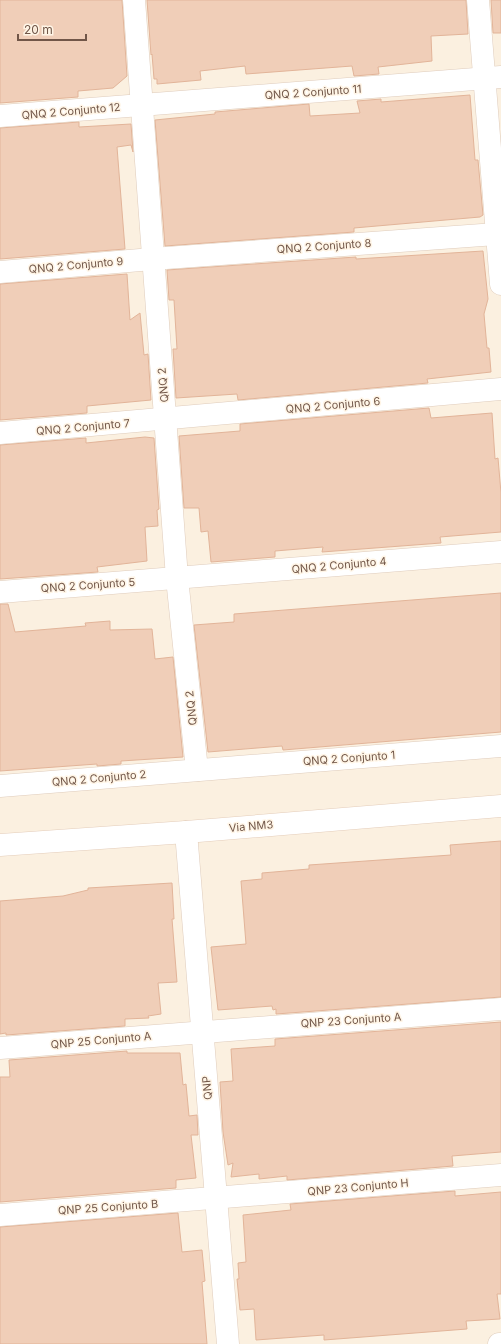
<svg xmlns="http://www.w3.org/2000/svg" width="501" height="1344" font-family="Inter,sans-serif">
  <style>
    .building { fill: #f0ceb8; stroke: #e2b499 }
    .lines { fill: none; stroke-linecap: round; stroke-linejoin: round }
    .minor-casing { stroke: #dfccbc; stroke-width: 23 }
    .secondary-casing { stroke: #e4cdba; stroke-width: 23 }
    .minor { stroke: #fff; stroke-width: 22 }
    .secondary { stroke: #fff; stroke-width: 22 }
    .labels { text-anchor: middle; stroke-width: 3; stroke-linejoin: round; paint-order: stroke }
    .street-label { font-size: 11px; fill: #715648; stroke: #fff5e6 }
  </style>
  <rect width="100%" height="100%" fill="#fbf0e0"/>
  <g class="building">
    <polygon points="0,0 122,0 127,76 113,88 78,91 78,97 0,103"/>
    <polygon points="147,0 466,0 468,34 431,36 432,61 378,67 379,74 354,76 352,66 246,74 245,66 200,71 201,80 157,84 157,79 154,79 152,54 151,55"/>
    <polygon points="491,0 501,0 501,33 493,33"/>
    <polygon points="470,95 475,160 478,160 483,215 480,217 354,228 354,232 165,246 155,120 215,114 215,112 309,104 310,116 360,113 357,101 381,99 381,102"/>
    <polygon points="79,122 79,127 131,124 133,152 131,145 117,147 125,249 0,259 0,128"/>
    <polygon points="483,251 488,299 484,314 487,348 489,348 491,372 427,379 428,383 238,400 237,394 176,398 173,349 177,349 174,300 169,300 167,270 356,257 356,259"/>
    <polygon points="127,274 130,320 140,313 144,355 148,354 151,400 87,406 87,413 0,420 0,284"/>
    <polygon points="429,408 431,418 492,413 495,459 498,458 501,493 501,532 440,537 441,543 322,552 323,547 275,551 275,557 211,562 208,531 201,532 199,508 184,508 179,436 240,431 240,424"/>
    <polygon points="145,437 154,438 159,509 157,510 158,526 145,527 147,561 97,567 98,572 0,579 0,445 86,438 86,443"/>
    <polygon points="501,593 501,732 283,750 282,746 208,752 194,625 234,622 234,614"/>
    <polygon points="0,604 8,604 15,632 86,626 85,623 110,621 110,630 152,629 155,659 173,657 183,757 121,761 121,764 97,766 97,764 0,771"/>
    <polygon points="501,841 501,997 276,1014 276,1009 273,1010 272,1006 218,1010 211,947 246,944 241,881 262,879 262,873 309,869 309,865 451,855 450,845"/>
    <polygon points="172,883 174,919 172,919 177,982 158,983 161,1014 148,1016 149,1018 125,1019 125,1026 6,1035 6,1033 0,1034 0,901 63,896 88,890 88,888"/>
    <polygon points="501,1022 501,1152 452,1156 453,1166 287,1180 287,1176 259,1179 259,1174 231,1177 233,1163 228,1165 223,1132 220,1082 233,1081 231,1049 275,1046 275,1039"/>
    <polygon points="127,1051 127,1053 180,1053 183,1085 186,1084 189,1116 197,1115 198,1135 191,1135 196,1178 176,1180 176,1188 0,1202 0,1077 10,1077 9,1060"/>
    <polygon points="455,1191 455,1196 501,1192 501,1294 497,1294 500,1319 466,1321 467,1329 324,1340 324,1335 256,1340 254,1309 240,1310 237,1279 239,1279 238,1263 246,1262 243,1215 291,1210 290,1204"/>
    <polygon points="178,1213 182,1252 202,1250 205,1281 202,1282 207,1344 0,1344 0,1227"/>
  </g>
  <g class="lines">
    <g class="minor-casing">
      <g id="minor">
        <polyline points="134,0 177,578 197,770"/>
        <polyline points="478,0 501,284"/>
        <polyline points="0,116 501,77"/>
        <polyline points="0,272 152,259 496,234"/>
        <polyline points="0,433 501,389"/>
        <polyline points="0,592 501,552"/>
        <polyline points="0,786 501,746"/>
        <polyline points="186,832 228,1344"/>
        <polyline points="0,1048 501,1009"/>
        <polyline points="0,1215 501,1175"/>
        <polyline points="499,1344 501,1344"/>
      </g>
    </g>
    <g class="secondary-casing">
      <polyline id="secondary" points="0,845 186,832 501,806"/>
    </g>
    <use href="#minor" class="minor"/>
    <use href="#secondary" class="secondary"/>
  </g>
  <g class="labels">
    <g class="street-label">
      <text transform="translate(313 92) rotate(-4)" y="4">QNQ 2 Conjunto 11</text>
      <text transform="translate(71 111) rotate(-5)" y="4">QNQ 2 Conjunto 12</text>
      <text transform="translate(324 246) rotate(-4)" y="4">QNQ 2 Conjunto 8</text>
      <text transform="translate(76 265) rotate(-5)" y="4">QNQ 2 Conjunto 9</text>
      <text transform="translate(163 385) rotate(-95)" y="4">QNQ 2</text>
      <text transform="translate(333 405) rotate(-5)" y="4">QNQ 2 Conjunto 6</text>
      <text transform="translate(83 427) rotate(-5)" y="4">QNQ 2 Conjunto 7</text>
      <text transform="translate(339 565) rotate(-5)" y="4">QNQ 2 Conjunto 4</text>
      <text transform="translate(88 585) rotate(-4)" y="4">QNQ 2 Conjunto 5</text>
      <text transform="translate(191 708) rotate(-96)" y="4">QNQ 2</text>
      <text transform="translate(349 758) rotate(-4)" y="4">QNQ 2 Conjunto 1</text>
      <text transform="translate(99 778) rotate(-5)" y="4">QNQ 2 Conjunto 2</text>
      <text transform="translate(251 826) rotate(-5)" y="4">Via NM3</text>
      <text transform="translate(351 1020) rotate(-4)" y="4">QNP 23 Conjunto A</text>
      <text transform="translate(101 1040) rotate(-5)" y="4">QNP 25 Conjunto A</text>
      <text transform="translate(207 1088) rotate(-95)" y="4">QNP</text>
      <text transform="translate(358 1187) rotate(-5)" y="4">QNP 23 Conjunto H</text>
      <text transform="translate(108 1207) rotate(-4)" y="4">QNP 25 Conjunto B</text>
    </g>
  </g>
  <path d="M18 34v6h68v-6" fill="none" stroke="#715648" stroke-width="2"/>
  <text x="24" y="34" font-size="12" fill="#715648" stroke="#fff5e6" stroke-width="3" paint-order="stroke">20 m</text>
</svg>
